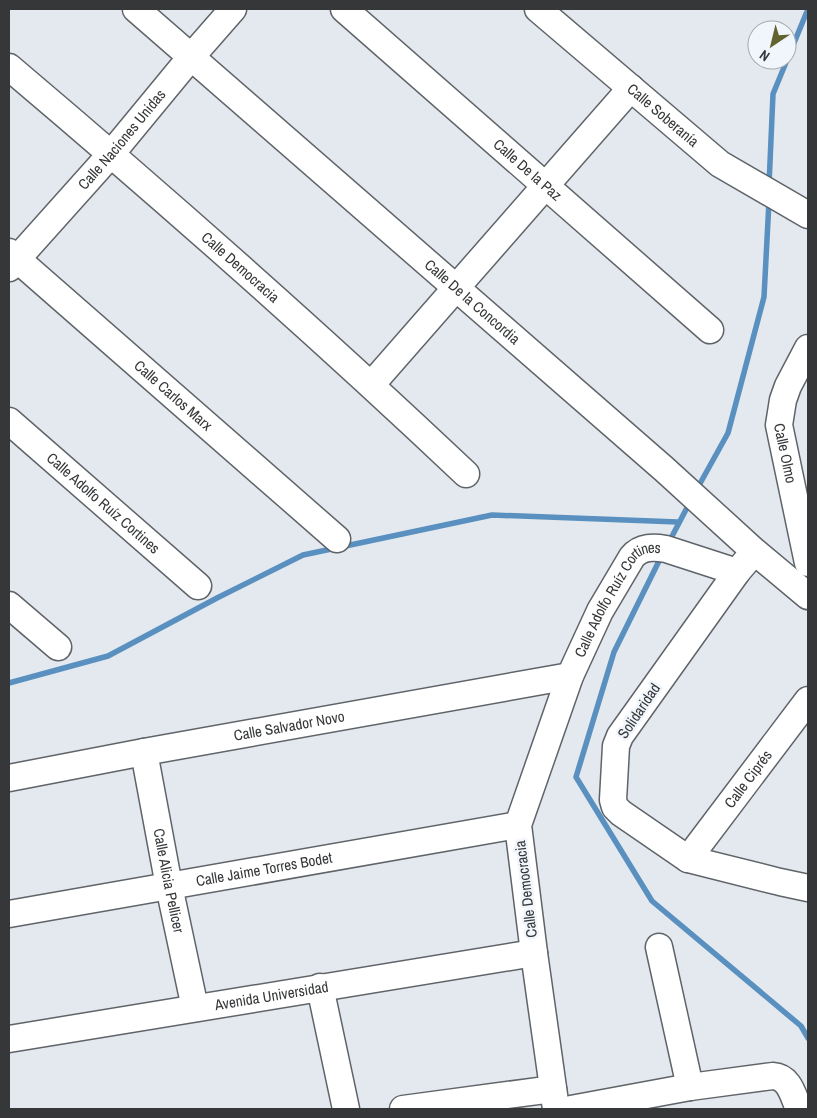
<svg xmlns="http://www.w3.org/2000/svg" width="817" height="1118" font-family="'Archivo Narrow',sans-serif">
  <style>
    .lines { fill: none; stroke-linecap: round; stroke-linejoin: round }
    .stream { stroke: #5990bf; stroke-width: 5.5 }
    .minor-casing { stroke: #5f6469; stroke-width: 29 }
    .minor { stroke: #fff; stroke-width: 26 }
    .labels { text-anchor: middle; stroke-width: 5; stroke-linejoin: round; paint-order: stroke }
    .street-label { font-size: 15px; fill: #353739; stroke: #f0f6fc }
  </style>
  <rect width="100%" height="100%" fill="#e3e9ef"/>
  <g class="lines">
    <g class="stream">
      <polyline points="769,185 773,94 808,9"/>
      <polyline points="697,489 728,433 764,297 769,201"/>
      <polyline points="669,542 690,502"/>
      <polyline points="662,555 614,652 576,777 652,901 801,1026 808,1038"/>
      <polyline points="9,683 108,656 217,598 303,555 492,515 678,522"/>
    </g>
    <g class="minor-casing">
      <g id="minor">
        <path id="s1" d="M136 9 664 469 754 551 808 596"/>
        <path id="s2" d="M344 9 710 330"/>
        <path id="s3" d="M538 9 720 164 808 215"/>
        <path id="s4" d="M9 67C165 199 318 334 466 474"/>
        <path id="s5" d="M9 252 337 539"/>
        <path id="s6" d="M9 268 111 154 191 57 233 9"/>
        <path id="s7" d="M808 348 788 386 783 400 779 425 808 563"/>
        <polyline points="371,385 631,88"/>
        <path id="s8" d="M9 421 198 586"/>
        <polyline points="748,559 737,572 620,736 616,746 613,800 615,807 621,813 688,859 780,882 808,888"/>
        <polyline points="9,605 58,647"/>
        <path id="s9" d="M144 752 169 886 195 1008"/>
        <path id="s10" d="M9 778 144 752 570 676"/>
        <path id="s11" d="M688 859 808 700"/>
        <path id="s12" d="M9 914 518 825"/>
        <polyline points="659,947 690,1087"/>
        <polyline points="320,987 346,1109"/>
        <path id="s13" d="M9 1039 534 953"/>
        <polyline points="403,1109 553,1089"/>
        <path id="s14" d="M556 1109 534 953 518 825 570 676 600 611 632 557C641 546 654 547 666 549L737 572"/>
        <path d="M571 1109 690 1087 773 1076C790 1077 793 1096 799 1109"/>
      </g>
    </g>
    <use href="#minor" class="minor"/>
  </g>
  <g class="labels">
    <g class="street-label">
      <text dy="5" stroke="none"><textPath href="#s3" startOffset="164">Calle Soberanía</textPath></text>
      <text dy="5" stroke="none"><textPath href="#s6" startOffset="171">Calle Naciones Unidas</textPath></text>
      <text dy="5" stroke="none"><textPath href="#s2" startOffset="244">Calle De la Paz</textPath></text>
      <text dy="5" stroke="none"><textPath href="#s4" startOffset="306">Calle Democracia</textPath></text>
      <text dy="5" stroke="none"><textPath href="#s1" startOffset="446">Calle De la Concordia</textPath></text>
      <text dy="5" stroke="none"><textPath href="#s5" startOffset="218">Calle Carlos Marx</textPath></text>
      <text dy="5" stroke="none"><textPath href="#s7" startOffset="112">Calle Olmo</textPath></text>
      <text dy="5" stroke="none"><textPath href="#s8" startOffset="125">Calle Adolfo Ruíz Cortines</textPath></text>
      <text dy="5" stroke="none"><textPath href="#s14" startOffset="538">Calle Adolfo Ruíz Cortines</textPath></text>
      <text transform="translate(639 711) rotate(-56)" y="5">Solidaridad</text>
      <text dy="5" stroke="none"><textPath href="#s10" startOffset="285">Calle Salvador Novo</textPath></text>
      <text dy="5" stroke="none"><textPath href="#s11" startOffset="100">Calle Ciprés</textPath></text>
      <text dy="5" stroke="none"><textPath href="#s12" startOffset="259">Calle Jaime Torres Bodet</textPath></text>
      <text dy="5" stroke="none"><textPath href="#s9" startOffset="131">Calle Alicia Pellicer</textPath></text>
      <text transform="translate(526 889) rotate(-97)" y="5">Calle Democracia</text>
      <text dy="5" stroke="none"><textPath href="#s13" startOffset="266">Avenida Universidad</textPath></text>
    </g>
  </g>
  <rect width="817" height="1118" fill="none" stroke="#353739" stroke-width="20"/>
  <g transform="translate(772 45) rotate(215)"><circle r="24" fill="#f0f6fc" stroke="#a5aaae"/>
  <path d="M0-4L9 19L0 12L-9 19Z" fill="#636330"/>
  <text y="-8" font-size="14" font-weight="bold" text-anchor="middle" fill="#353739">N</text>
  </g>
</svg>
